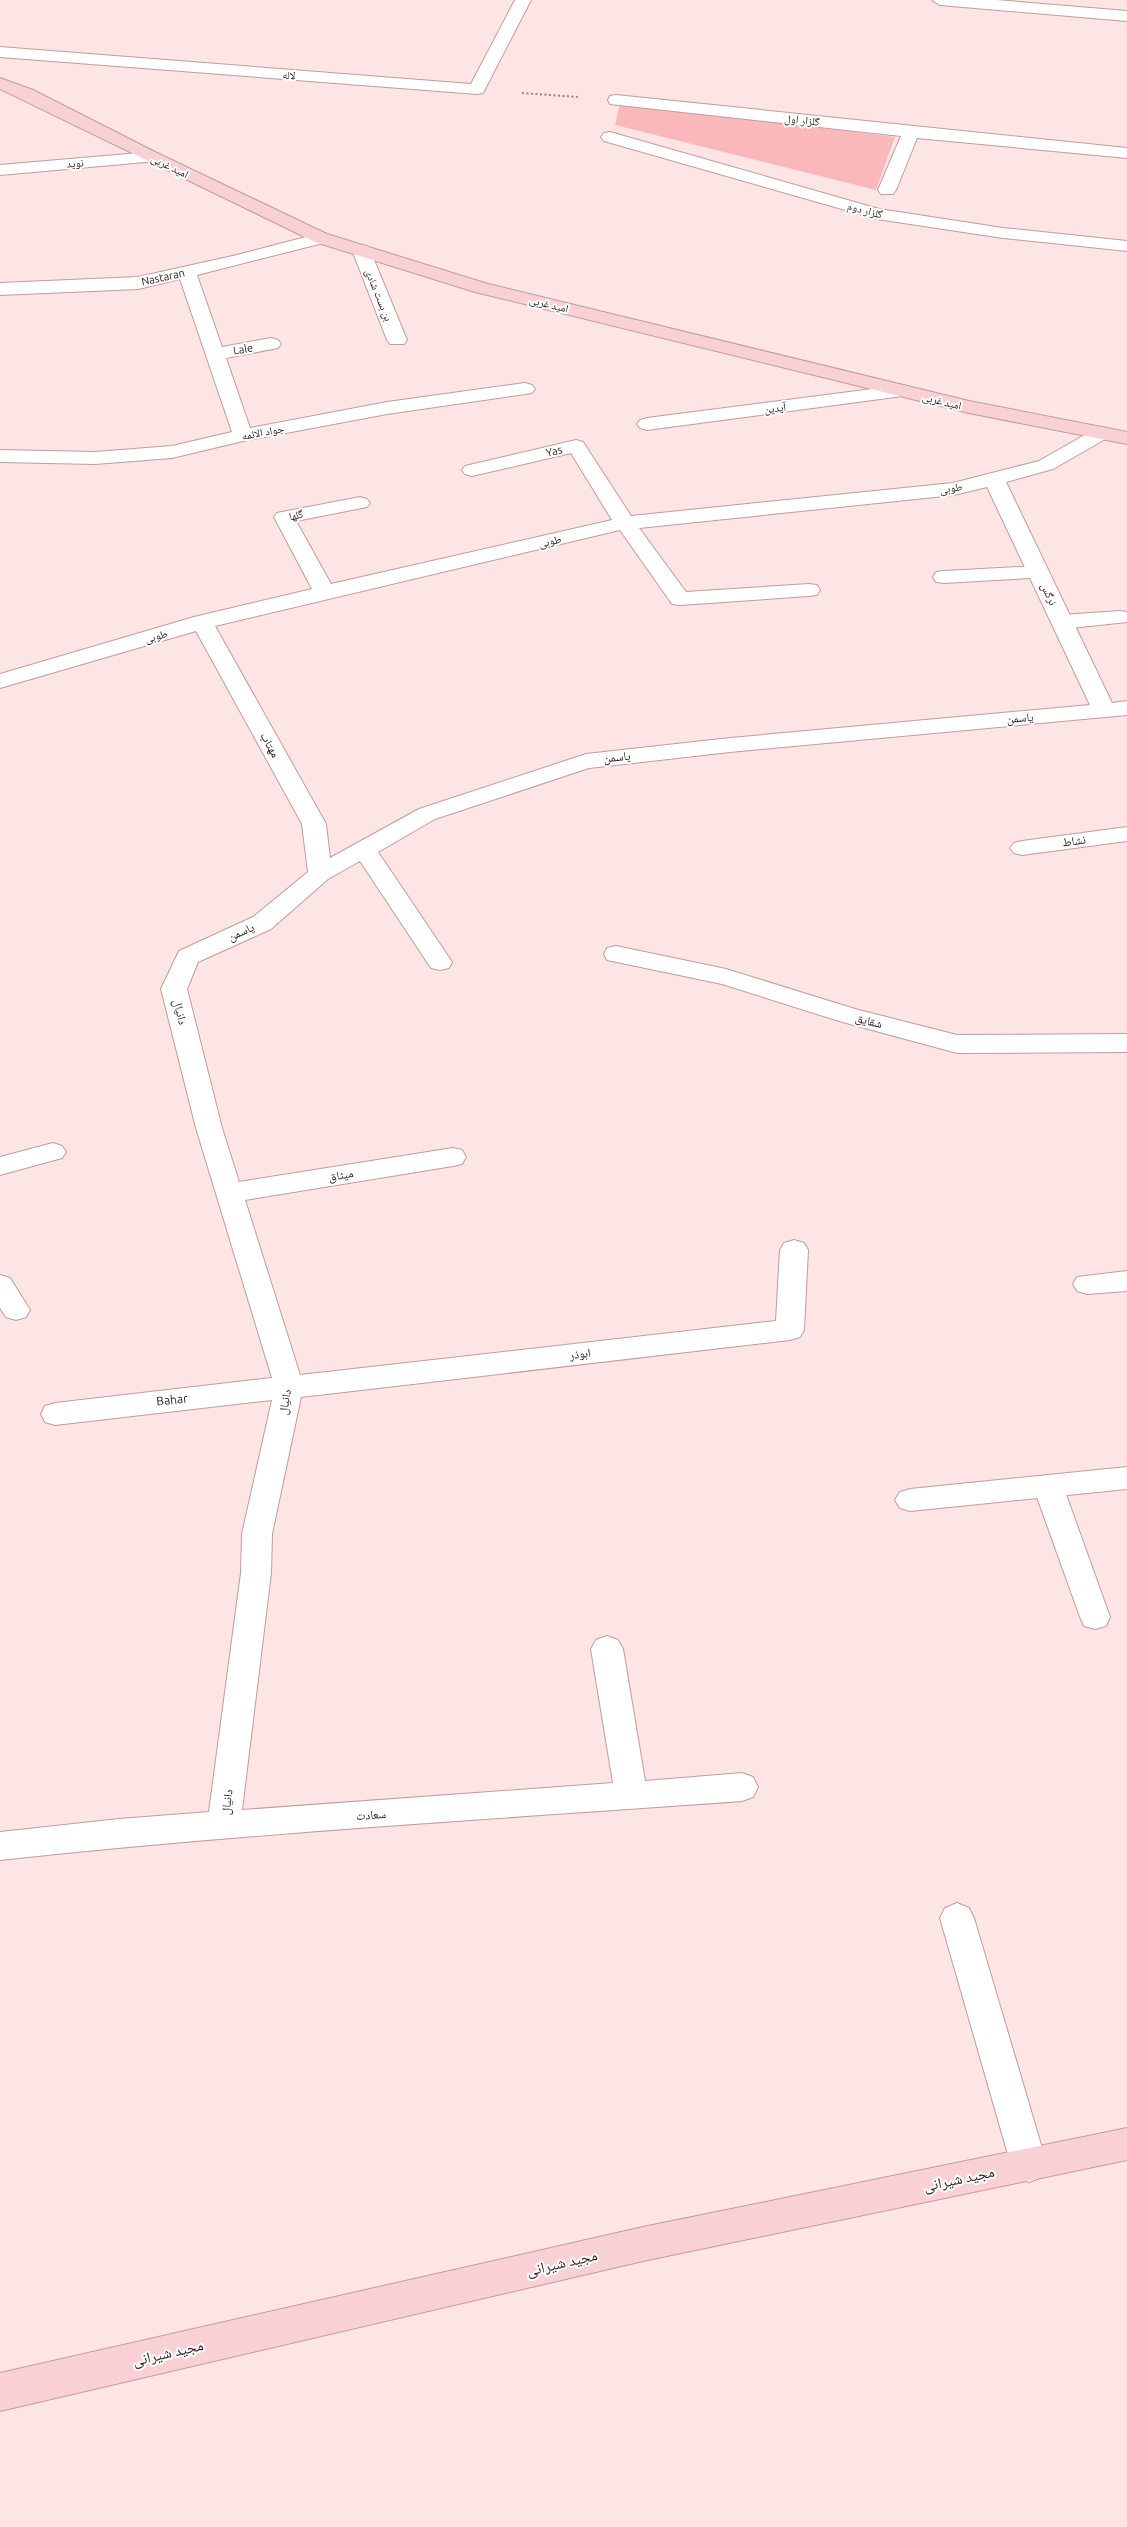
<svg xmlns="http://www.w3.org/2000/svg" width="1127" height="2527" font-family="Ubuntu,'Noto Naskh Arabic',sans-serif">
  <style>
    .green { fill: #fbb8ba }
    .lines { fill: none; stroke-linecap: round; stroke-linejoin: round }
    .lane-casing { stroke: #c29c9c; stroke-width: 2 }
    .street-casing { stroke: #c29c9c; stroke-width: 2 }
    .secondary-casing { stroke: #c29c9c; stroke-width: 2 }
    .path { stroke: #978384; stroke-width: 2; stroke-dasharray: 2 2.5; stroke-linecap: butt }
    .lane { fill: #fff; fill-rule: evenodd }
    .street { fill: #fff; fill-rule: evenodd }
    .secondary { fill: #f9d0d4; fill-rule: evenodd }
    .labels { text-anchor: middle; stroke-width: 4; stroke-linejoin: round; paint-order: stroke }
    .far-street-label { font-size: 11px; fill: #291a1b; stroke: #fff }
    .street-label { font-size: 12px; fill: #291a1b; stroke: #fff }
    .near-street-label { font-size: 15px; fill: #291a1b; stroke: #fff }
  </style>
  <rect width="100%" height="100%" fill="#fde4e5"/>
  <polygon class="green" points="620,103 895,137 876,190 615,125"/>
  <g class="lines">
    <g class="lane-casing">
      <g id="lane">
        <polygon points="1038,566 1046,567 1049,572 1046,577 944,583 936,582 933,577 936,572 944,571"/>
        <polygon points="1120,611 1127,612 1127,622 1062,629 1054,627 1051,622 1054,617 1062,615"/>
        <polygon points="1048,1475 1058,1478 1063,1486 1110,1617 1106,1626 1095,1629 1084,1626 1080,1617 1033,1486 1038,1478"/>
        <polygon points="957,1903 969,1908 974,1918 1047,2165 1042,2177 1029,2182 1016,2177 1011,2165 940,1918 945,1908"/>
      </g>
    </g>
    <g class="street-casing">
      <g id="street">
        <polygon points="515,0 531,0 485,89 483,93 477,94 0,57 0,47 471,84"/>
        <polygon points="932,0 996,0 1127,11 1127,21 940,5"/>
        <polygon points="616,95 1127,148 1127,158 917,138 896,190 893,194 881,194 878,190 901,136 610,104 608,100 610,96"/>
        <polygon points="610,132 879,209 1003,228 1127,241 1127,251 1003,238 877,219 604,141 601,137 604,133"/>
        <polygon points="151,152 157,153 160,157 157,161 0,175 0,165"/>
        <polygon points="321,233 327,234 330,238 327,242 197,275 222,347 271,338 278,340 281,344 278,348 226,358 250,428 387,402 525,383 532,385 535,389 532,393 387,414 243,441 172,458 95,464 0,462 0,450 95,452 172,446 232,432 180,279 138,289 0,295 0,283 138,277 237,255"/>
        <polygon points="361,245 367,246 370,250 407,340 404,344 390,344 387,340 352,250 355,246"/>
        <polygon points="903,385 910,387 913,391 910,395 647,430 640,428 637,424 640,420 647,418"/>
        <path d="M1102 427 1109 429 1112 433 1109 437 1053 469 1006 482 1112 703 1127 701V715L730 752 589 768 435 819 378 852 452 962 449 968 440 970 431 968 360 861 328 879 271 929 198 962 187 989 222 1128 239 1182 453 1148 462 1150 466 1157 462 1164 453 1166 245 1200 300 1375 776 1321 780 1250 784 1243 794 1240 804 1243 808 1250 804 1330 800 1337 790 1340 301 1397 272 1534 271 1573 242 1810 613 1783 591 1649 596 1640 607 1636 618 1640 623 1649 645 1781 742 1773 753 1777 758 1787 753 1797 742 1801C495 1819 247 1833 0 1860V1832L119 1819 209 1812 241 1573 242 1534 272 1400 55 1425 45 1422 41 1414 45 1406 55 1403 272 1378 196 1128 161 989 179 951 253 917 308 872 302 824 196 631 0 688V674L194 617 312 589 274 517 277 513 360 497 367 499 370 503 367 507 296 521 331 584 612 520 571 453 472 476 465 474 462 470 465 466 576 440 583 442 631 516 953 483 1039 461 1095 429ZM987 487 1090 705 730 738 586 754 419 809 330 858 326 824 215 626 620 530 672 604 680 605 809 596 817 595 820 590 817 585 809 584 686 592 639 528 954 495Z"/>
        <polygon points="1127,827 1127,841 1022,855 1014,853 1010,848 1014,843 1022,841"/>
        <polygon points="616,946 726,969 855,1009 957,1035 1127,1034 1127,1052 957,1053 839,1021 722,984 607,960 604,954 607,948"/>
        <polygon points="53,1143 62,1146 66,1152 62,1158 0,1175 0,1157"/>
        <polygon points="1127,1271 1127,1291 1087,1294 1077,1291 1073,1284 1077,1277"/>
        <polygon points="0,1275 10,1278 30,1310 26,1317 16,1320 6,1317 0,1308"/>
        <polygon points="1127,1467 1127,1489 910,1511 900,1508 895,1500 900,1492 910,1489"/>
      </g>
    </g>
    <g class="secondary-casing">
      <g id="secondary">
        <polygon points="0,78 33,90 157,153 327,234 488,284 969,401 1127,432 1127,444 969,413 475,292 315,242 0,89"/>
        <polygon points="1127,2128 1127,2160 643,2261 0,2411 0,2373 643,2227"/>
      </g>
    </g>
    <polyline class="path" points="522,93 578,97"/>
    <use href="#lane" class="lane"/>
    <use href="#street" class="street"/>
    <use href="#secondary" class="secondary"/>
  </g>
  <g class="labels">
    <g class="far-street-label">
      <text transform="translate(289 75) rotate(4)" y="4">لاله</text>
      <text transform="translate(802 120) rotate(6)" y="4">گلزار اول</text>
      <text transform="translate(75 163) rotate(-5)" y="4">نوید</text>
      <text transform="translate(170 166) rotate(26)" y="4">امید غربی</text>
      <text transform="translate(865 210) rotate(15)" y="4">گلزار دوم</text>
      <text transform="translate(163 277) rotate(-12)" y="4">Nastaran</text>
      <text transform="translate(379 295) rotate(68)" y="4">بن بست شادی</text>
      <text transform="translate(549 304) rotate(14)" y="4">امید غربی</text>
      <text transform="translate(243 349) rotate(-9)" y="4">Lale</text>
      <text transform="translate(942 401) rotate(14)" y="4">امید غربی</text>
      <text transform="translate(775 408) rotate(-7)" y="4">آیدین</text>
      <text transform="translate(263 432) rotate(-11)" y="4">جواد الائمه</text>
      <text transform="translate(554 451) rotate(-13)" y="4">Yas</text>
      <text transform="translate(951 488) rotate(-9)" y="4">طوبی</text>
      <text transform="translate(296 515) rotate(-14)" y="4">گلها</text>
      <text transform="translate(550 541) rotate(-13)" y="4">طوبی</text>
      <text transform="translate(1049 594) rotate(65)" y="4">نرگس</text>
      <text transform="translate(156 636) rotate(-16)" y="4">طوبی</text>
    </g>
    <g class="street-label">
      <text transform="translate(1020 718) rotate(-5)" y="4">یاسمن</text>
      <text transform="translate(270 745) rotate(61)" y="4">مهتاب</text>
      <text transform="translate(617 757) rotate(-6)" y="4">یاسمن</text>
      <text transform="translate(1074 841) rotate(-8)" y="4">نشاط</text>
      <text transform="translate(241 932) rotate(-25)" y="4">یاسمن</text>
      <text transform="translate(180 1012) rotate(76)" y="4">دانیال</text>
      <text transform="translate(869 1021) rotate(15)" y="4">شقایق</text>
      <text transform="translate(341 1175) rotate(-9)" y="4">میثاق</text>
      <text transform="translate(580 1354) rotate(-7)" y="4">ابوذر</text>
      <text transform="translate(172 1400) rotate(-6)" y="4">Bahar</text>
      <text transform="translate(285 1402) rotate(-81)" y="4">دانیال</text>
      <text transform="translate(227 1802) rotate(-83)" y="4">دانیال</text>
      <text transform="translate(371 1815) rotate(-4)" y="4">سعادت</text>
    </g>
    <g class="near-street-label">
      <text transform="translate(959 2179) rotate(-12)" y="5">مجید شیرانی</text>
      <text transform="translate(562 2263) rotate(-13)" y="5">مجید شیرانی</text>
      <text transform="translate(168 2353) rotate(-13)" y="5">مجید شیرانی</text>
    </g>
  </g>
</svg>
